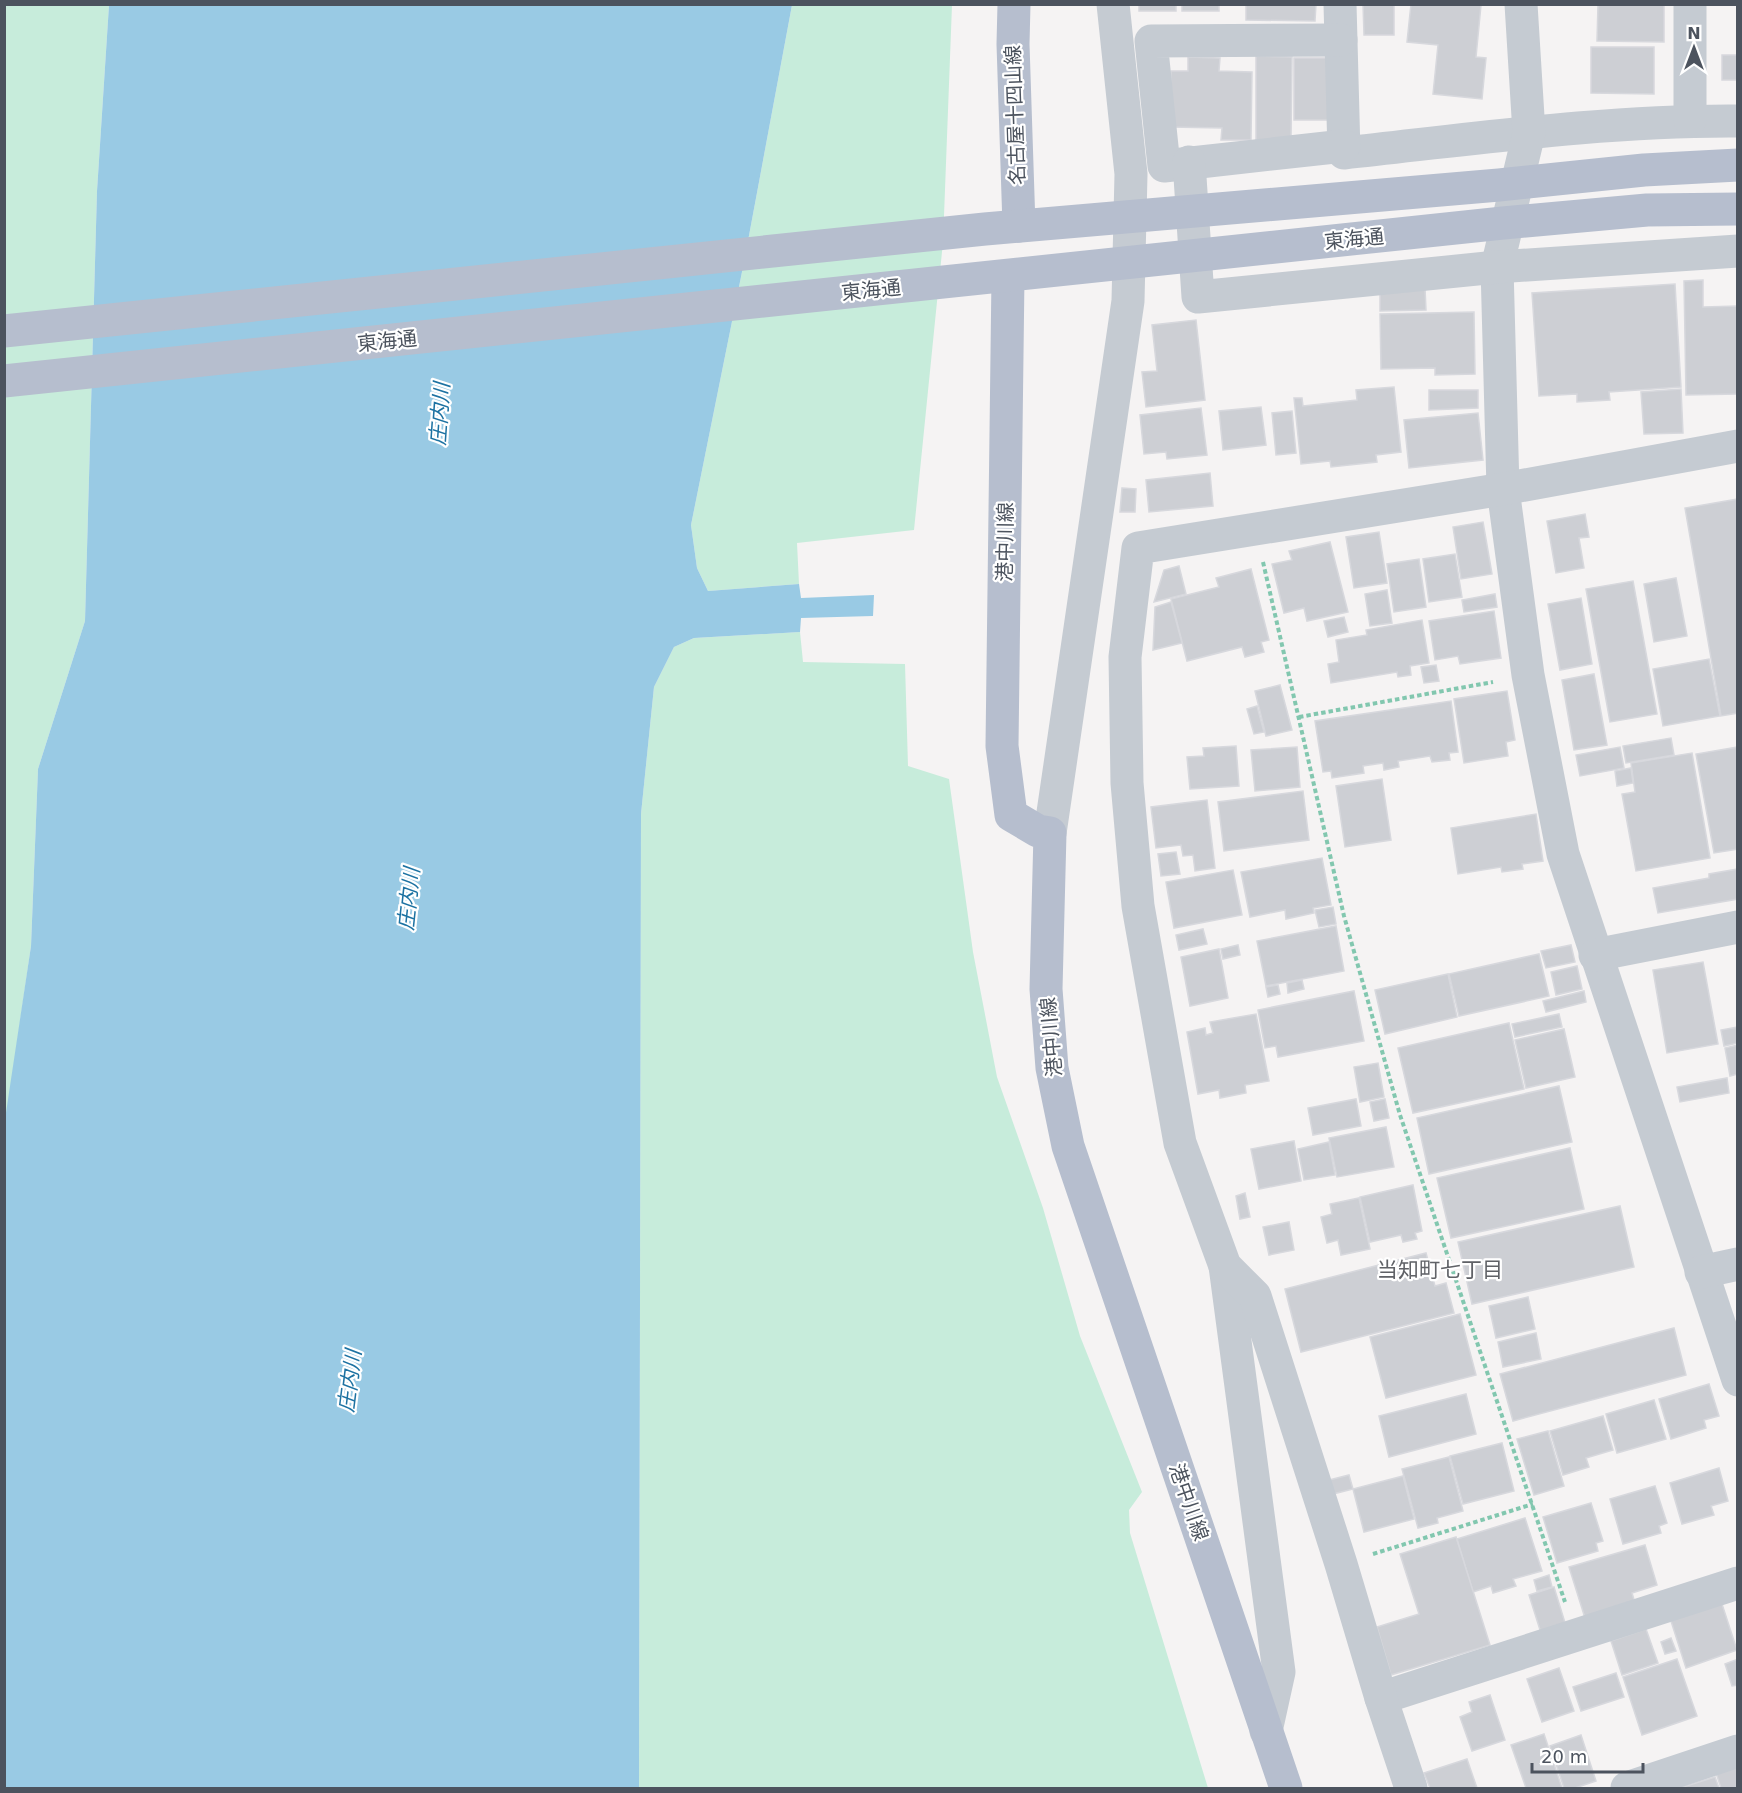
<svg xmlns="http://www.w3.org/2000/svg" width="1742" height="1793" font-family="'DejaVu Sans','Noto Sans JP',sans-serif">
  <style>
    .green { fill: #c7ecdb }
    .water { fill: #99cae4 }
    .building { fill: #cdcfd4; stroke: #d7d8dd; stroke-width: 1.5 }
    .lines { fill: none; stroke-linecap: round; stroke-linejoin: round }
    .path { stroke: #82c7af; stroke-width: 4; stroke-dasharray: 4.5 3; stroke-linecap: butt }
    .minor { stroke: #c5cbd2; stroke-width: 33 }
    .major { stroke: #b6bece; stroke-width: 33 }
    .labels { text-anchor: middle; stroke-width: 4.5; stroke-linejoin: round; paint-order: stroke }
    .street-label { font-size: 20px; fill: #4c535e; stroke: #fff }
    .water-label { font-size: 21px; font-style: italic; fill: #1c72a2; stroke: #fff }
    .neighbourhood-label { font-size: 21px; fill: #606267; stroke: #fff }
  </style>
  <rect width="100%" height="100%" fill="#f5f3f3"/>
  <g class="green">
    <polygon points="5,5 109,5 97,191 85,621 38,769 31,946 5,1126"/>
    <polygon points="792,5 952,5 943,242 914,530 797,543 799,584 708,591 697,568 691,525 745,257"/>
    <polygon points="800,632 803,662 905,664 908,766 949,779 973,952 997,1077 1043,1208 1080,1336 1142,1492 1129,1510 1130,1533 1208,1788 639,1788 641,814 654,687 674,647 694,638"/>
  </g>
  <polygon class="water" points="109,5 792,5 745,257 691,525 697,568 708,591 799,584 801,598 874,595 873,616 801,618 800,632 694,638 674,647 654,687 641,814 639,1788 5,1788 4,1126 31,946 38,769 85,621 97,191"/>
  <g class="building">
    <rect x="1139" y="4" width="37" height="7"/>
    <rect x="1182" y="4" width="37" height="7"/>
    <polygon points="1246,4 1316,4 1315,21 1246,20"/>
    <polygon points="1363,4 1394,4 1394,35 1364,35"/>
    <polygon points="1411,4 1481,5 1476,57 1486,58 1482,99 1433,94 1438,45 1407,42"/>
    <polygon points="1598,4 1664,4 1664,42 1597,41"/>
    <polygon points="1591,47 1654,47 1654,94 1591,93"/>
    <rect x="1722" y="55" width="16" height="25"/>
    <polygon points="1256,56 1292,57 1291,140 1256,140"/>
    <polygon points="1188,57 1220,58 1219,71 1252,72 1251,140 1221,140 1222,128 1170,127 1171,71 1188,71"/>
    <rect x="1294" y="58" width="37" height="62"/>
    <polygon points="1703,280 1703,307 1738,306 1738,394 1686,395 1684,281"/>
    <polygon points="1675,284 1681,387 1609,392 1610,400 1577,402 1577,394 1539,396 1532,293"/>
    <polygon points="1380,288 1425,288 1426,310 1380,311"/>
    <polygon points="1474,312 1475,374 1435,375 1435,368 1381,369 1380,314"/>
    <polygon points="1196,320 1205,400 1146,407 1142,372 1157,371 1152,325"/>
    <polygon points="1394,387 1401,452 1376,455 1377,462 1331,467 1330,461 1301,464 1294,398 1302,398 1303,406 1357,400 1356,390"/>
    <polygon points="1681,389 1683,433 1644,434 1641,392"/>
    <polygon points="1429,390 1478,390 1478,408 1429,410"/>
    <polygon points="1261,407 1266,445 1223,450 1219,411"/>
    <polygon points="1201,408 1207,455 1167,459 1166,452 1144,454 1140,415"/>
    <polygon points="1292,411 1296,453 1276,455 1272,413"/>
    <polygon points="1478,413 1483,460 1409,468 1404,420"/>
    <polygon points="1210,473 1213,506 1149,512 1146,480"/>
    <polygon points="1122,488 1136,489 1135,512 1120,512"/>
    <polygon points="1738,499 1738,713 1721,716 1685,508"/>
    <polygon points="1585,514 1589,537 1579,538 1584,568 1556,573 1547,521"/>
    <polygon points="1483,522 1492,574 1461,579 1453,527"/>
    <polygon points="1379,532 1387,583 1354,588 1346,537"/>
    <polygon points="1330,542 1348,612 1307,621 1304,608 1284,613 1272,564 1292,560 1289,551"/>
    <polygon points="1455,554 1462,597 1429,602 1423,559"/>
    <polygon points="1419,559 1426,607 1394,612 1387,564"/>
    <polygon points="1179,566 1186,594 1154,602 1164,570"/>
    <polygon points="1251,569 1269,640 1261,642 1264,652 1245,657 1242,647 1187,661 1171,599 1219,587 1216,578"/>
    <polygon points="1676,578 1687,636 1654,642 1644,584"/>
    <polygon points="1633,581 1657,714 1610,722 1586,589"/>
    <polygon points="1387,590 1392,623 1370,626 1365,594"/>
    <polygon points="1495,594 1497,607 1464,612 1462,600"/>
    <polygon points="1581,598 1592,664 1560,670 1548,604"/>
    <polygon points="1171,602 1182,643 1153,650 1155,607"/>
    <polygon points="1494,611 1501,658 1460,664 1458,656 1435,660 1429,621"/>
    <polygon points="1344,617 1348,632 1328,637 1324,621"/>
    <polygon points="1422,620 1429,663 1410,666 1411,675 1398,677 1397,672 1331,683 1328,664 1339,662 1336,640 1367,635 1366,630"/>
    <polygon points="1709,659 1720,716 1663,726 1653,669"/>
    <polygon points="1436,665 1439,681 1424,683 1421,667"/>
    <polygon points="1594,674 1607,745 1574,750 1562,680"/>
    <polygon points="1280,685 1292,730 1266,736 1255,691"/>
    <polygon points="1507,691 1515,740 1506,742 1508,756 1464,763 1454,699"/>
    <polygon points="1451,701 1458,752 1449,753 1450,760 1432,762 1430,756 1398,761 1399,767 1384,770 1383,763 1363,766 1364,773 1332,778 1331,771 1323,772 1315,721"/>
    <polygon points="1257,706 1264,732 1254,734 1247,709"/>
    <polygon points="1671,738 1674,755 1626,763 1623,746"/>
    <polygon points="1236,746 1239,786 1190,789 1187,757 1204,756 1203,748"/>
    <polygon points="1297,747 1300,787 1255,791 1251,750"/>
    <polygon points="1620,747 1624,768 1580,776 1576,755"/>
    <polygon points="1738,747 1738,849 1714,853 1696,754"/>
    <polygon points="1692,753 1710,858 1636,871 1622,794 1635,792 1631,763"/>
    <polygon points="1631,768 1633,783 1617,786 1615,771"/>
    <polygon points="1382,779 1391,840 1345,847 1336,786"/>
    <polygon points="1303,791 1309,840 1224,851 1218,802"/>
    <polygon points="1207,800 1215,868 1195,871 1193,855 1183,856 1181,845 1156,848 1151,807"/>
    <polygon points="1536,814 1543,861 1522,864 1523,869 1502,872 1501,867 1458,874 1451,828"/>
    <polygon points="1176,852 1180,874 1161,876 1158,854"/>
    <polygon points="1322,858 1331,905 1313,908 1314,913 1286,919 1285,910 1250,917 1241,872"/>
    <polygon points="1738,869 1738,899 1658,913 1653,888 1709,878 1709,874"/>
    <polygon points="1233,870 1242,915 1174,928 1166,882"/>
    <polygon points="1333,907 1336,924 1319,927 1315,910"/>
    <polygon points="1336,926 1344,971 1266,986 1257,941"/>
    <polygon points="1203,929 1207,944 1179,950 1176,935"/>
    <polygon points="1238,945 1240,955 1223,959 1221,949"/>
    <polygon points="1571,945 1575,962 1546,968 1541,951"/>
    <polygon points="1219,949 1228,998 1190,1006 1181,957"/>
    <polygon points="1539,954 1549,996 1459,1016 1449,974"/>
    <polygon points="1703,962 1718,1044 1667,1053 1653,970"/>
    <polygon points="1577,966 1582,989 1556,995 1551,972"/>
    <polygon points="1448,974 1457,1017 1385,1034 1375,990"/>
    <polygon points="1302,980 1304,989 1288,993 1287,983"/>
    <polygon points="1278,985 1280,994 1268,997 1266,987"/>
    <polygon points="1354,991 1364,1041 1278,1057 1276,1046 1265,1048 1258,1010"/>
    <polygon points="1584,991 1586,1002 1546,1012 1543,1001"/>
    <polygon points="1256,1014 1269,1081 1245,1085 1246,1093 1220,1098 1219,1090 1198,1094 1187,1032 1205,1028 1206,1035 1213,1033 1210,1022"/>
    <polygon points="1559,1014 1562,1027 1515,1037 1512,1024"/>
    <polygon points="1509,1023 1524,1089 1413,1113 1398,1048"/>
    <polygon points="1738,1027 1738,1043 1724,1046 1721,1030"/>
    <polygon points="1564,1029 1575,1077 1526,1088 1515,1040"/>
    <polygon points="1738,1045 1738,1074 1730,1076 1725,1048"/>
    <polygon points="1378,1063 1384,1097 1360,1102 1354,1067"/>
    <polygon points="1727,1078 1729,1093 1680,1102 1677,1087"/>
    <polygon points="1559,1086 1572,1142 1429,1174 1417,1118"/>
    <polygon points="1356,1099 1361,1126 1313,1135 1308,1108"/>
    <polygon points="1385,1099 1389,1118 1374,1121 1370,1102"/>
    <polygon points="1386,1127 1394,1167 1337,1177 1329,1138"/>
    <polygon points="1294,1141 1301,1181 1259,1189 1251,1149"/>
    <polygon points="1329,1142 1335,1175 1304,1180 1298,1149"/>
    <polygon points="1570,1148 1584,1209 1451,1238 1437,1178"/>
    <polygon points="1413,1185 1422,1231 1415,1233 1417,1239 1403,1242 1401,1235 1370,1242 1360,1197"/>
    <polygon points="1245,1193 1250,1217 1240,1219 1236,1196"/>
    <polygon points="1359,1198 1370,1249 1341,1255 1338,1240 1327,1243 1321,1217 1332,1214 1330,1204"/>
    <polygon points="1620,1206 1634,1267 1472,1304 1458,1242"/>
    <polygon points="1289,1222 1294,1250 1269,1255 1263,1227"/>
    <polygon points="1426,1253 1435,1286 1446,1283 1454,1313 1301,1352 1285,1289"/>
    <polygon points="1528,1297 1535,1329 1496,1338 1489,1306"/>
    <polygon points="1460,1314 1476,1375 1386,1398 1370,1337"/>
    <polygon points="1674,1328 1686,1375 1513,1421 1500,1374"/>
    <polygon points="1536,1333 1541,1359 1503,1367 1498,1342"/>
    <polygon points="1709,1384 1719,1416 1704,1420 1706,1428 1671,1439 1659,1399"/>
    <polygon points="1466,1394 1476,1434 1389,1457 1379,1416"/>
    <polygon points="1654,1400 1666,1439 1617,1453 1606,1414"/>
    <polygon points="1603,1416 1613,1450 1586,1458 1589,1467 1563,1475 1550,1431"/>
    <polygon points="1548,1431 1564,1486 1534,1495 1517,1439"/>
    <polygon points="1502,1443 1514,1491 1463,1504 1450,1456"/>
    <polygon points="1449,1457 1463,1511 1437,1518 1438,1523 1418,1528 1402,1469"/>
    <polygon points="1719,1468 1728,1501 1711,1506 1714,1515 1682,1524 1670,1483"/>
    <polygon points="1349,1475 1353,1489 1333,1494 1329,1480"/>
    <polygon points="1403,1476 1414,1519 1364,1532 1353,1489"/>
    <polygon points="1655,1486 1667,1523 1659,1526 1661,1533 1623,1544 1610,1499"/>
    <polygon points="1591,1503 1603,1541 1596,1543 1598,1551 1557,1563 1543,1517"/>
    <polygon points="1525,1518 1542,1571 1513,1579 1516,1586 1493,1593 1491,1586 1473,1592 1457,1539"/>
    <polygon points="1456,1537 1490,1645 1391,1675 1377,1627 1419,1614 1400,1554"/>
    <polygon points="1645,1545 1657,1585 1632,1593 1635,1603 1585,1618 1569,1567"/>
    <polygon points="1549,1575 1552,1587 1537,1591 1534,1580"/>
    <polygon points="1554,1587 1566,1626 1541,1633 1529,1595"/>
    <polygon points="1721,1601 1737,1650 1686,1668 1670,1618"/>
    <polygon points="1646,1629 1658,1663 1622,1675 1611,1641"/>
    <polygon points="1671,1638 1676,1651 1665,1654 1661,1642"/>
    <polygon points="1677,1659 1697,1716 1642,1735 1623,1677"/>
    <polygon points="1738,1659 1738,1685 1732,1686 1725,1664"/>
    <polygon points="1559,1668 1574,1711 1542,1722 1527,1679"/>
    <polygon points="1616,1673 1624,1697 1581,1711 1573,1687"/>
    <polygon points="1490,1695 1505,1740 1472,1751 1460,1717 1472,1712 1469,1702"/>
    <polygon points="1544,1734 1562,1788 1526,1788 1511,1745"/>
    <polygon points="1581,1735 1596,1781 1575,1788 1564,1788 1550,1746"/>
    <polygon points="1467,1759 1477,1788 1430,1788 1424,1773"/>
    <polygon points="1738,1762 1738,1788 1721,1788 1715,1770"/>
    <polygon points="1715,1777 1719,1788 1680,1788"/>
  </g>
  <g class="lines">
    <g class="path">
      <polyline points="1263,562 1344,916 1400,1115 1565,1602"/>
      <polyline points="1299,717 1493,682"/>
      <polyline points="1373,1554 1533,1504"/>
    </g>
    <g class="minor">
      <path d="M1340 4 1344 153C1474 139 1608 120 1738 121"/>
      <polyline points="1521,4 1529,133 1497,267 1503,489 1528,675 1563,854 1738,1380"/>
      <polyline points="1341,40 1151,41 1164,166 1344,146"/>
      <polyline points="1690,120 1690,4"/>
      <polyline points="1189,162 1198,297 1497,267 1738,251"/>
      <polyline points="1050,833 1128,301 1131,174 1113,4"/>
      <polyline points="1595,955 1738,927"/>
      <polyline points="1225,1266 1279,1672 1266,1731"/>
      <polyline points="1701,1272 1738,1264"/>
      <polyline points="1381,1698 1738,1583"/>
      <polyline points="1411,1788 1381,1698 1341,1564 1255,1296 1225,1266 1180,1143 1138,906 1127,783 1125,657 1138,548 1503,489 1738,446"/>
      <polyline points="1627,1788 1738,1751"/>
    </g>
    <g class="major">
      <polyline points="1014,4 1013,44 1019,226"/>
      <polyline points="1008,276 1002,746 1011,815 1038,831 1050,833 1046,989 1052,1068 1068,1146 1286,1788"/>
      <polyline points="4,331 985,229 1499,185 1644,170 1738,165"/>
      <polyline points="4,381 1503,223 1647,210 1738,209"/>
    </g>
  </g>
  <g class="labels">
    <g class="street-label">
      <text transform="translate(1015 115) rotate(-92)" y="7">名古屋十四山線</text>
      <text transform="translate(1354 239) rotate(-6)" y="7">東海通</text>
      <text transform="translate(871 290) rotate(-6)" y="7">東海通</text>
      <text transform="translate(387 341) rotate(-6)" y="7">東海通</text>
      <text transform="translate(1005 542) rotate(-89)" y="7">港中川線</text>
      <text transform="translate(1051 1037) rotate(-95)" y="7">港中川線</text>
      <text transform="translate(1189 1502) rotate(71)" y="7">港中川線</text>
    </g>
    <g class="water-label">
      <text transform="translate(440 414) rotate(-86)" y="7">庄内川</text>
      <text transform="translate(409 899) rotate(-84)" y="7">庄内川</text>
      <text transform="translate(350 1381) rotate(-83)" y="7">庄内川</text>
    </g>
    <g class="neighbourhood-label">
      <text x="1440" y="1277">当知町七丁目</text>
    </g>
  </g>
  <rect width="1742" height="1793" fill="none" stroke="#4c535e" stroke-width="12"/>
  <g transform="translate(1694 48)" stroke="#ffffff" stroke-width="4.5" paint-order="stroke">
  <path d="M0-4.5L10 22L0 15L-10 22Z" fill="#4c535e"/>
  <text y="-9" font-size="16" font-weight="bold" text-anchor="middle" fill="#4c535e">N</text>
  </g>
  <path d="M1532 1763v9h111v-9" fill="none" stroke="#4c535e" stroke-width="3"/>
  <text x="1541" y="1763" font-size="18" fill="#4c535e" stroke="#ffffff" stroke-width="4.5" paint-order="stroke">20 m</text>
</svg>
